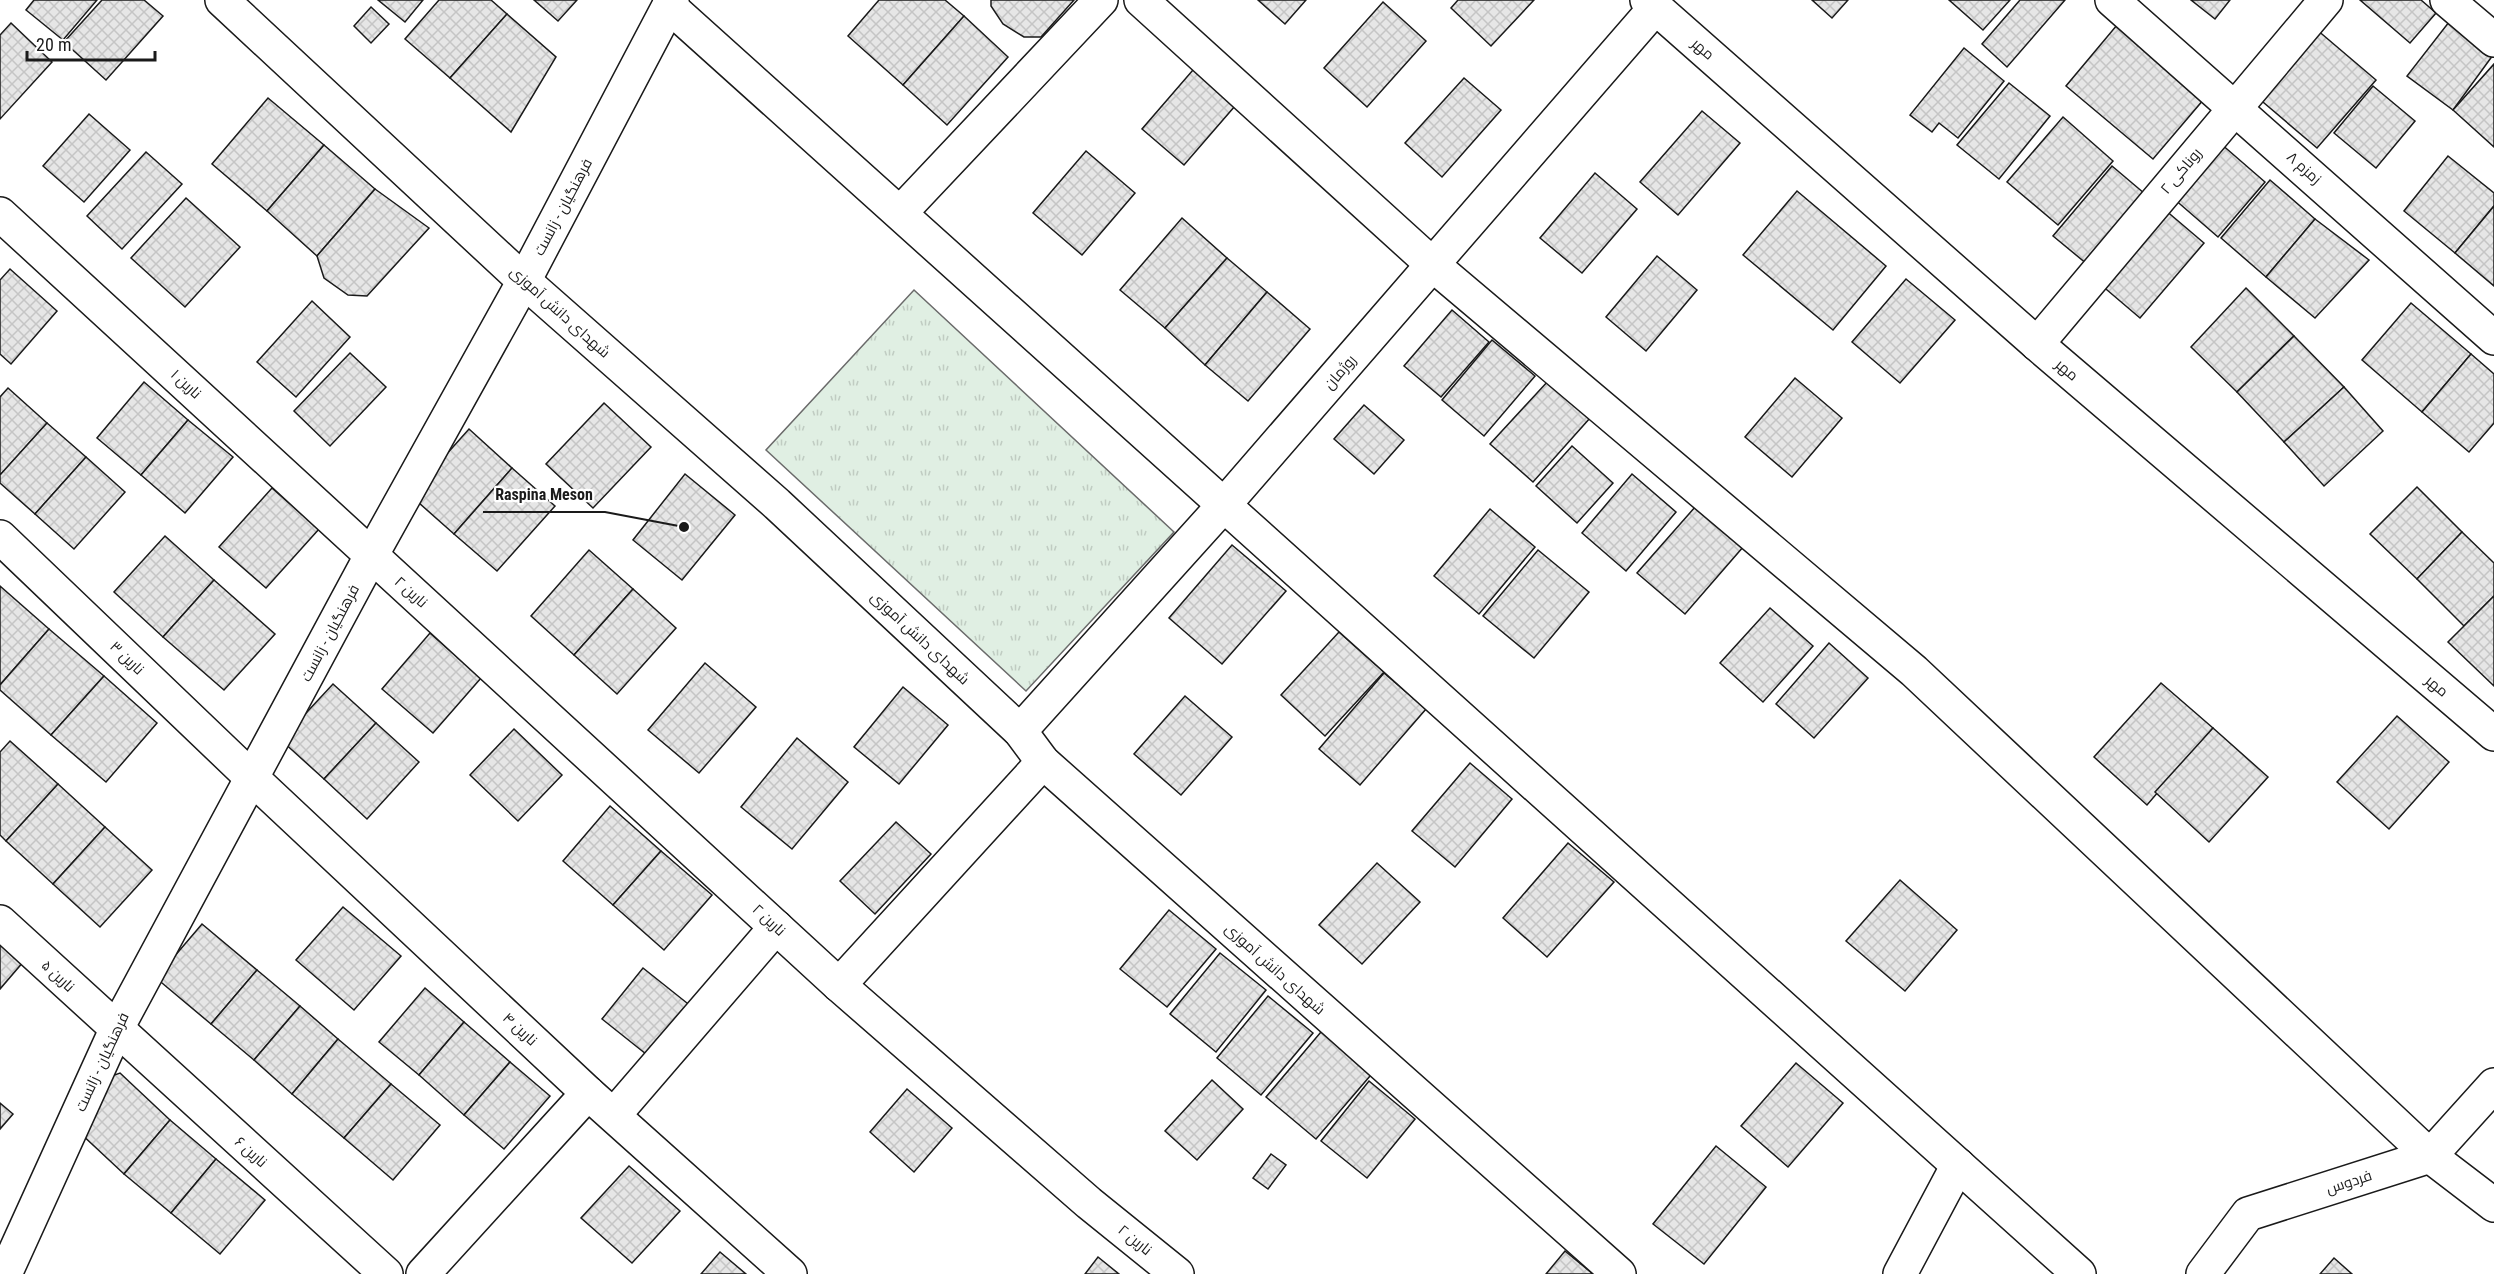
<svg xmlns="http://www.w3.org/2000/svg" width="2494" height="1274" font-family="'Roboto Condensed',Cairo,sans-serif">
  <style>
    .park { fill: url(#park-tufts); stroke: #6a6a6a; stroke-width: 1.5 }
    .building { fill: url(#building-cross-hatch); stroke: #1a1a1a; stroke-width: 1.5 }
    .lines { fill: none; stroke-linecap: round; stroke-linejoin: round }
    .street-casing { stroke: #1a1a1a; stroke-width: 36 }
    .secondary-casing { stroke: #1a1a1a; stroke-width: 36 }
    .street { stroke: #fff; stroke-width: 33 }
    .secondary { stroke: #fff; stroke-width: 33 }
    .labels { text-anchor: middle; stroke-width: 4.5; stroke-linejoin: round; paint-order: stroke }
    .street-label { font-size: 15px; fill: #1a1a1a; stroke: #fff }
    .leader { fill: none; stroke: #1a1a1a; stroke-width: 2 }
    .callout-dot { fill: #1a1a1a; stroke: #fff; stroke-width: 2 }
    .callout-label { font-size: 16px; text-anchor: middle; font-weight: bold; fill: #1a1a1a; stroke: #fff; stroke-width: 4.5; stroke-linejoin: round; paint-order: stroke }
  </style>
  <defs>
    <pattern id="park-tufts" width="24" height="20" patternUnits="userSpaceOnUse" patternTransform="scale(1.5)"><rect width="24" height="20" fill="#e0efe3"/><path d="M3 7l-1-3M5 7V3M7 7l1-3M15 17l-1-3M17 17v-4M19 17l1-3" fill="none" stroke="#c0ccc2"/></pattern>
    <pattern id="building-cross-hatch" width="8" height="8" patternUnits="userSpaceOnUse" patternTransform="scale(1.5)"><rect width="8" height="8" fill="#e6e6e6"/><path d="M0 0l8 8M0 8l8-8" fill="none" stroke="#c5c5c5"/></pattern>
  </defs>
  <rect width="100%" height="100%" fill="#fff"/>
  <polygon class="park" points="914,290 1174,532 1026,691 766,450"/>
  <g class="building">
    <polygon points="34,0 97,0 63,40 26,10"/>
    <polygon points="102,0 144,0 163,16 106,80 64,42"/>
    <polygon points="378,0 423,0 405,22"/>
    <polygon points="439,0 491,0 507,14 450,78 405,39"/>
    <polygon points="534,0 577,0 558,21"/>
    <polygon points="879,0 945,0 964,16 903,85 848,36"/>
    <polygon points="991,0 1074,0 1041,37 1024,37 1003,24 991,6"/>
    <polygon points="1258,0 1306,0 1285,24"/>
    <polygon points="1458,0 1534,0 1491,46 1451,8"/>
    <polygon points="1812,0 1848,0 1832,18"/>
    <polygon points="1949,0 2010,0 1983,30"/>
    <polygon points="2020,0 2065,0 2007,67 1982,44"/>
    <polygon points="2191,0 2230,0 2215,19"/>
    <polygon points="2360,0 2421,0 2436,13 2410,43"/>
    <polygon points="1383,2 1426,41 1367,107 1324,68"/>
    <polygon points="371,7 389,24 371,43 354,26"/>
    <polygon points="507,14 556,57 511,132 450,78"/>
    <polygon points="964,16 1008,57 947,125 903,85"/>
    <polygon points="2449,22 2493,55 2453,110 2407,76"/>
    <polygon points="11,23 52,62 0,119 0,35"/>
    <polygon points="2117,25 2204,99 2153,159 2066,86"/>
    <polygon points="2316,29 2376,80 2317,148 2257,97"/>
    <polygon points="1964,48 2004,81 1958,138 1939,123 1932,132 1910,115"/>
    <polygon points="1199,63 1241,99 1184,165 1142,129"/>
    <polygon points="2494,64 2494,147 2453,110"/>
    <polygon points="1464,78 1501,110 1442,177 1405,143"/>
    <polygon points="2009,83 2050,116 1999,179 1957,145"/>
    <polygon points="2373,86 2415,121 2376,168 2334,133"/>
    <polygon points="268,98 324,145 267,211 212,164"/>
    <polygon points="1702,111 1740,143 1678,215 1640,182"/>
    <polygon points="89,114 130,150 84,202 43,166"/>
    <polygon points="2063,117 2113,161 2058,225 2007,182"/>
    <polygon points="2220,143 2265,182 2218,237 2173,198"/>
    <polygon points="324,145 375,189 317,256 267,211"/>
    <polygon points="1086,151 1135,193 1082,255 1033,213"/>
    <polygon points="146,152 182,184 122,249 87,216"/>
    <polygon points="2448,156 2494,193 2494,206 2455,253 2404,211"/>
    <polygon points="2112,166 2151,199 2093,269 2053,236"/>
    <polygon points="1595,173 1637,209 1582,273 1540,238"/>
    <polygon points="2270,180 2315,219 2266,277 2221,238"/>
    <polygon points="375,189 429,228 367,296 348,295 324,278 317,256"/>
    <polygon points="1797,191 1886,266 1833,330 1743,255"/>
    <polygon points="186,198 240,247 185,307 131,258"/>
    <polygon points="2494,206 2494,286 2455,253"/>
    <polygon points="2164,209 2204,243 2140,318 2100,284"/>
    <polygon points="1182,218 1227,258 1165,328 1120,290"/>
    <polygon points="2315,219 2369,260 2315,318 2266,277"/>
    <polygon points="1657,256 1697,290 1646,351 1606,317"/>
    <polygon points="1227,258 1267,292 1205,365 1165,328"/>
    <polygon points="10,269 57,311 11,364 0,354 0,280"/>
    <polygon points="1906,279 1955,320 1900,383 1852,342"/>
    <polygon points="2246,288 2294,336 2237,392 2191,347"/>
    <polygon points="1267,292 1310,329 1248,401 1205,365"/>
    <polygon points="312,301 350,337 296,397 257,362"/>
    <polygon points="2411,303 2471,354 2422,412 2362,360"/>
    <polygon points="1452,310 1489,342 1441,397 1404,366"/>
    <polygon points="2294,336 2344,387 2284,442 2237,392"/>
    <polygon points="1492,340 1535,376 1484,436 1442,400"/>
    <polygon points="350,353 386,387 330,446 294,411"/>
    <polygon points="2471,354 2494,374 2494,423 2469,452 2422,412"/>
    <polygon points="1795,378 1842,418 1792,477 1745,437"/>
    <polygon points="1549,380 1590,418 1533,482 1490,444"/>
    <polygon points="144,382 188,420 141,475 97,438"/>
    <polygon points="2344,387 2383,431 2324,486 2284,442"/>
    <polygon points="8,388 47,423 0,475 0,397"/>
    <polygon points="604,403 651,447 593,508 546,464"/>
    <polygon points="1364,405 1404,440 1374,474 1334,439"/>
    <polygon points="188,420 233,457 185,513 141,475"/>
    <polygon points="47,423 86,457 35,514 0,483 0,475"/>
    <polygon points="469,429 512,468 454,534 410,495"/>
    <polygon points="1572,446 1613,483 1577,523 1536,486"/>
    <polygon points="86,457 125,492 74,549 35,514"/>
    <polygon points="512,468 555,506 497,571 454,534"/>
    <polygon points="685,474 735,515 682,580 633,540"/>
    <polygon points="1632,474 1676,512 1626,571 1582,533"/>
    <polygon points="2417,487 2462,532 2417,579 2370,534"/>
    <polygon points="272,488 319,529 266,588 219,547"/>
    <polygon points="1703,498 1750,539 1685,614 1637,573"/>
    <polygon points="1490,509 1535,547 1479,614 1434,576"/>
    <polygon points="2462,532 2494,563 2494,596 2464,626 2417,579"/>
    <polygon points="165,536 214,580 163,637 114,592"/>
    <polygon points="1232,545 1286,591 1222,664 1169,618"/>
    <polygon points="589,550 633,589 574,655 531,616"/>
    <polygon points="1538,550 1589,592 1534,658 1483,616"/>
    <polygon points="214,580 275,634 224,690 163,637"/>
    <polygon points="0,586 49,629 0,685"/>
    <polygon points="633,589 676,628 617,694 574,655"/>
    <polygon points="2494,596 2494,686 2448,642"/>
    <polygon points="1770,608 1813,646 1763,702 1720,663"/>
    <polygon points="49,629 104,676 51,735 0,690 0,685"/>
    <polygon points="1339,632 1384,672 1325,736 1281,695"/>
    <polygon points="430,633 481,678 433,733 382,689"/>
    <polygon points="1829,643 1868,678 1814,738 1776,704"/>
    <polygon points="705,663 756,707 699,773 648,730"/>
    <polygon points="1384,673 1426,709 1360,785 1319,749"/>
    <polygon points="104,676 157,723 106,782 51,735"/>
    <polygon points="2161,683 2213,728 2147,805 2094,757"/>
    <polygon points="333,684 376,723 324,779 281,740"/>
    <polygon points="903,687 948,725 899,784 854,747"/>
    <polygon points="1185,696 1232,737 1181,795 1134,754"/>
    <polygon points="2397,716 2449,762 2389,829 2337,782"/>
    <polygon points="376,723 419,762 367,819 324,779"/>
    <polygon points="2213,728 2268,777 2209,842 2155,792"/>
    <polygon points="514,729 562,775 518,821 470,775"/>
    <polygon points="797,738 848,782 792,849 741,807"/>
    <polygon points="10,741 58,784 6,841 0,835 0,752"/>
    <polygon points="1470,763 1512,799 1455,867 1412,831"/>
    <polygon points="58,784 105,827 53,884 6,841"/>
    <polygon points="610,806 661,851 613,905 563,861"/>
    <polygon points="896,822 931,854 875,914 840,881"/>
    <polygon points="105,827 152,870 100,927 53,884"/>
    <polygon points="1568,843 1614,882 1547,957 1503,918"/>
    <polygon points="661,851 712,895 664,950 613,905"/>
    <polygon points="1377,863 1420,902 1362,964 1319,925"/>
    <polygon points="1900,880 1957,930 1905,991 1846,941"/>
    <polygon points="343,907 401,956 354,1010 296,960"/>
    <polygon points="1169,910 1216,949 1167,1007 1120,969"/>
    <polygon points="202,924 257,970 211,1024 156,978"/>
    <polygon points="0,940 24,961 0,989"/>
    <polygon points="1220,953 1266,990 1216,1052 1170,1014"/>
    <polygon points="643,968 692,1007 651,1058 602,1019"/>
    <polygon points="257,970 300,1006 254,1060 211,1024"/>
    <polygon points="425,988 464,1022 419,1075 379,1042"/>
    <polygon points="1268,996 1313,1033 1261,1095 1217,1058"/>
    <polygon points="300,1006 338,1039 292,1094 254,1060"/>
    <polygon points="464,1022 510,1062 464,1115 419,1075"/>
    <polygon points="1326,1026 1376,1069 1316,1139 1266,1097"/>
    <polygon points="338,1039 391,1084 344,1138 292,1094"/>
    <polygon points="510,1062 550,1096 504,1149 464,1115"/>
    <polygon points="1796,1063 1843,1103 1788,1167 1741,1126"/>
    <polygon points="120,1073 170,1120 124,1174 77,1130 103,1079"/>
    <polygon points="1212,1080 1243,1109 1197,1160 1165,1131"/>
    <polygon points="1369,1081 1415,1119 1367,1178 1321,1141"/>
    <polygon points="391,1084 440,1125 393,1180 344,1138"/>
    <polygon points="907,1089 952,1128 914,1172 870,1132"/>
    <polygon points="0,1103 13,1114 0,1129"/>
    <polygon points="170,1120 216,1159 171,1213 124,1174"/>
    <polygon points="1716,1146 1766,1187 1704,1264 1653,1224"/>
    <polygon points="1271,1154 1286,1165 1268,1189 1253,1178"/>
    <polygon points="216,1159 265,1200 220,1254 171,1213"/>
    <polygon points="629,1166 680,1211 632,1263 581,1218"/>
    <polygon points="1565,1251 1593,1274 1546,1274"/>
    <polygon points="720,1252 746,1274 701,1274"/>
    <polygon points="1098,1257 1119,1274 1085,1274"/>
    <polygon points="2334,1258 2352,1274 2320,1274"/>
  </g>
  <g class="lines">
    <g class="street-casing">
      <g id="street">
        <polyline points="1141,0 1433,265 1914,671 2430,1156 2494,1205"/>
        <polyline points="2112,0 2494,338"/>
        <polyline points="2447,0 2494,40"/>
        <polyline points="669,6 2079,1274"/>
        <polyline points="901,212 1101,0"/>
        <polyline points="0,214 839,985 1089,1203 1177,1274"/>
        <polyline points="2037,344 2326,0"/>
        <polyline points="0,537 253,779 588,1093 790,1274"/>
        <polyline points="0,922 386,1274"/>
        <polyline points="839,985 1043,762"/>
        <polyline points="614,1115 776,927"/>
        <polyline points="423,1274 588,1093"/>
        <polyline points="1900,1274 1958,1165"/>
      </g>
    </g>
    <g class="secondary-casing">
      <g id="secondary">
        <polyline points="222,0 524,281 777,504 1020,731 1043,762 1619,1274"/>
        <polyline points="1647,0 2037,344 2494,734"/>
        <polyline points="1020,731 1223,506 1655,8"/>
        <polyline points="5,1274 116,1030 371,556 524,281 672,0"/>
        <polyline points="2203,1274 2248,1214 2430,1156 2494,1085"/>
      </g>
    </g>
    <use href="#street" class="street"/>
    <use href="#secondary" class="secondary"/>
  </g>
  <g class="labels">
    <g class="street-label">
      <text transform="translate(1703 49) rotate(41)" y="5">مهر</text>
      <text transform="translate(2304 168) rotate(42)" y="5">زمزم ۸</text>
      <text transform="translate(2181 171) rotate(-50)" y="5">روناکی ۲</text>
      <text transform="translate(563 207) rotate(-62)" y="5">فرهنگیان - زانست</text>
      <text transform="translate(560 312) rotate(42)" y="5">شهدای دانش آموزی</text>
      <text transform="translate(2067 370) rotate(40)" y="5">مهر</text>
      <text transform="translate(1340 372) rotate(-49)" y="5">روژمان</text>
      <text transform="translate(186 384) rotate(43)" y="5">نارین ۱</text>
      <text transform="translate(411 592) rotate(42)" y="5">نارین ۲</text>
      <text transform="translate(330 633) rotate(-62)" y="5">فرهنگیان - زانست</text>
      <text transform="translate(920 638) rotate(43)" y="5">شهدای دانش آموزی</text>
      <text transform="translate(127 658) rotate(44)" y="5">نارین ۳</text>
      <text transform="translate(2437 686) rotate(40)" y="5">مهر</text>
      <text transform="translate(769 920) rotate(43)" y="5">نارین ۲</text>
      <text transform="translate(1275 969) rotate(42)" y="5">شهدای دانش آموزی</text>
      <text transform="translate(58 976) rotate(43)" y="5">نارین ۵</text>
      <text transform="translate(520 1029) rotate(43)" y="5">نارین ۴</text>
      <text transform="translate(102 1062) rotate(-65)" y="5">فرهنگیان - زانست</text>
      <text transform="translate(251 1152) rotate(42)" y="5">نارین ۶</text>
      <text transform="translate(2349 1182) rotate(-18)" y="5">فردوس</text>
      <text transform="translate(1135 1240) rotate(39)" y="5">نارین ۲</text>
    </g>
  </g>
  <path class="leader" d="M684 527L605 512H483"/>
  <circle class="callout-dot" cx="684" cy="527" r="6"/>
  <g class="callout-label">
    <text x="544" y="500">Raspina Meson</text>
  </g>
  <path d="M27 51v9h128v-9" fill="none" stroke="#1a1a1a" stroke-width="3"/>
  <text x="36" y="51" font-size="18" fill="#1a1a1a" stroke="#ffffff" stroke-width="4.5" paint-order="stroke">20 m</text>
</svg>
